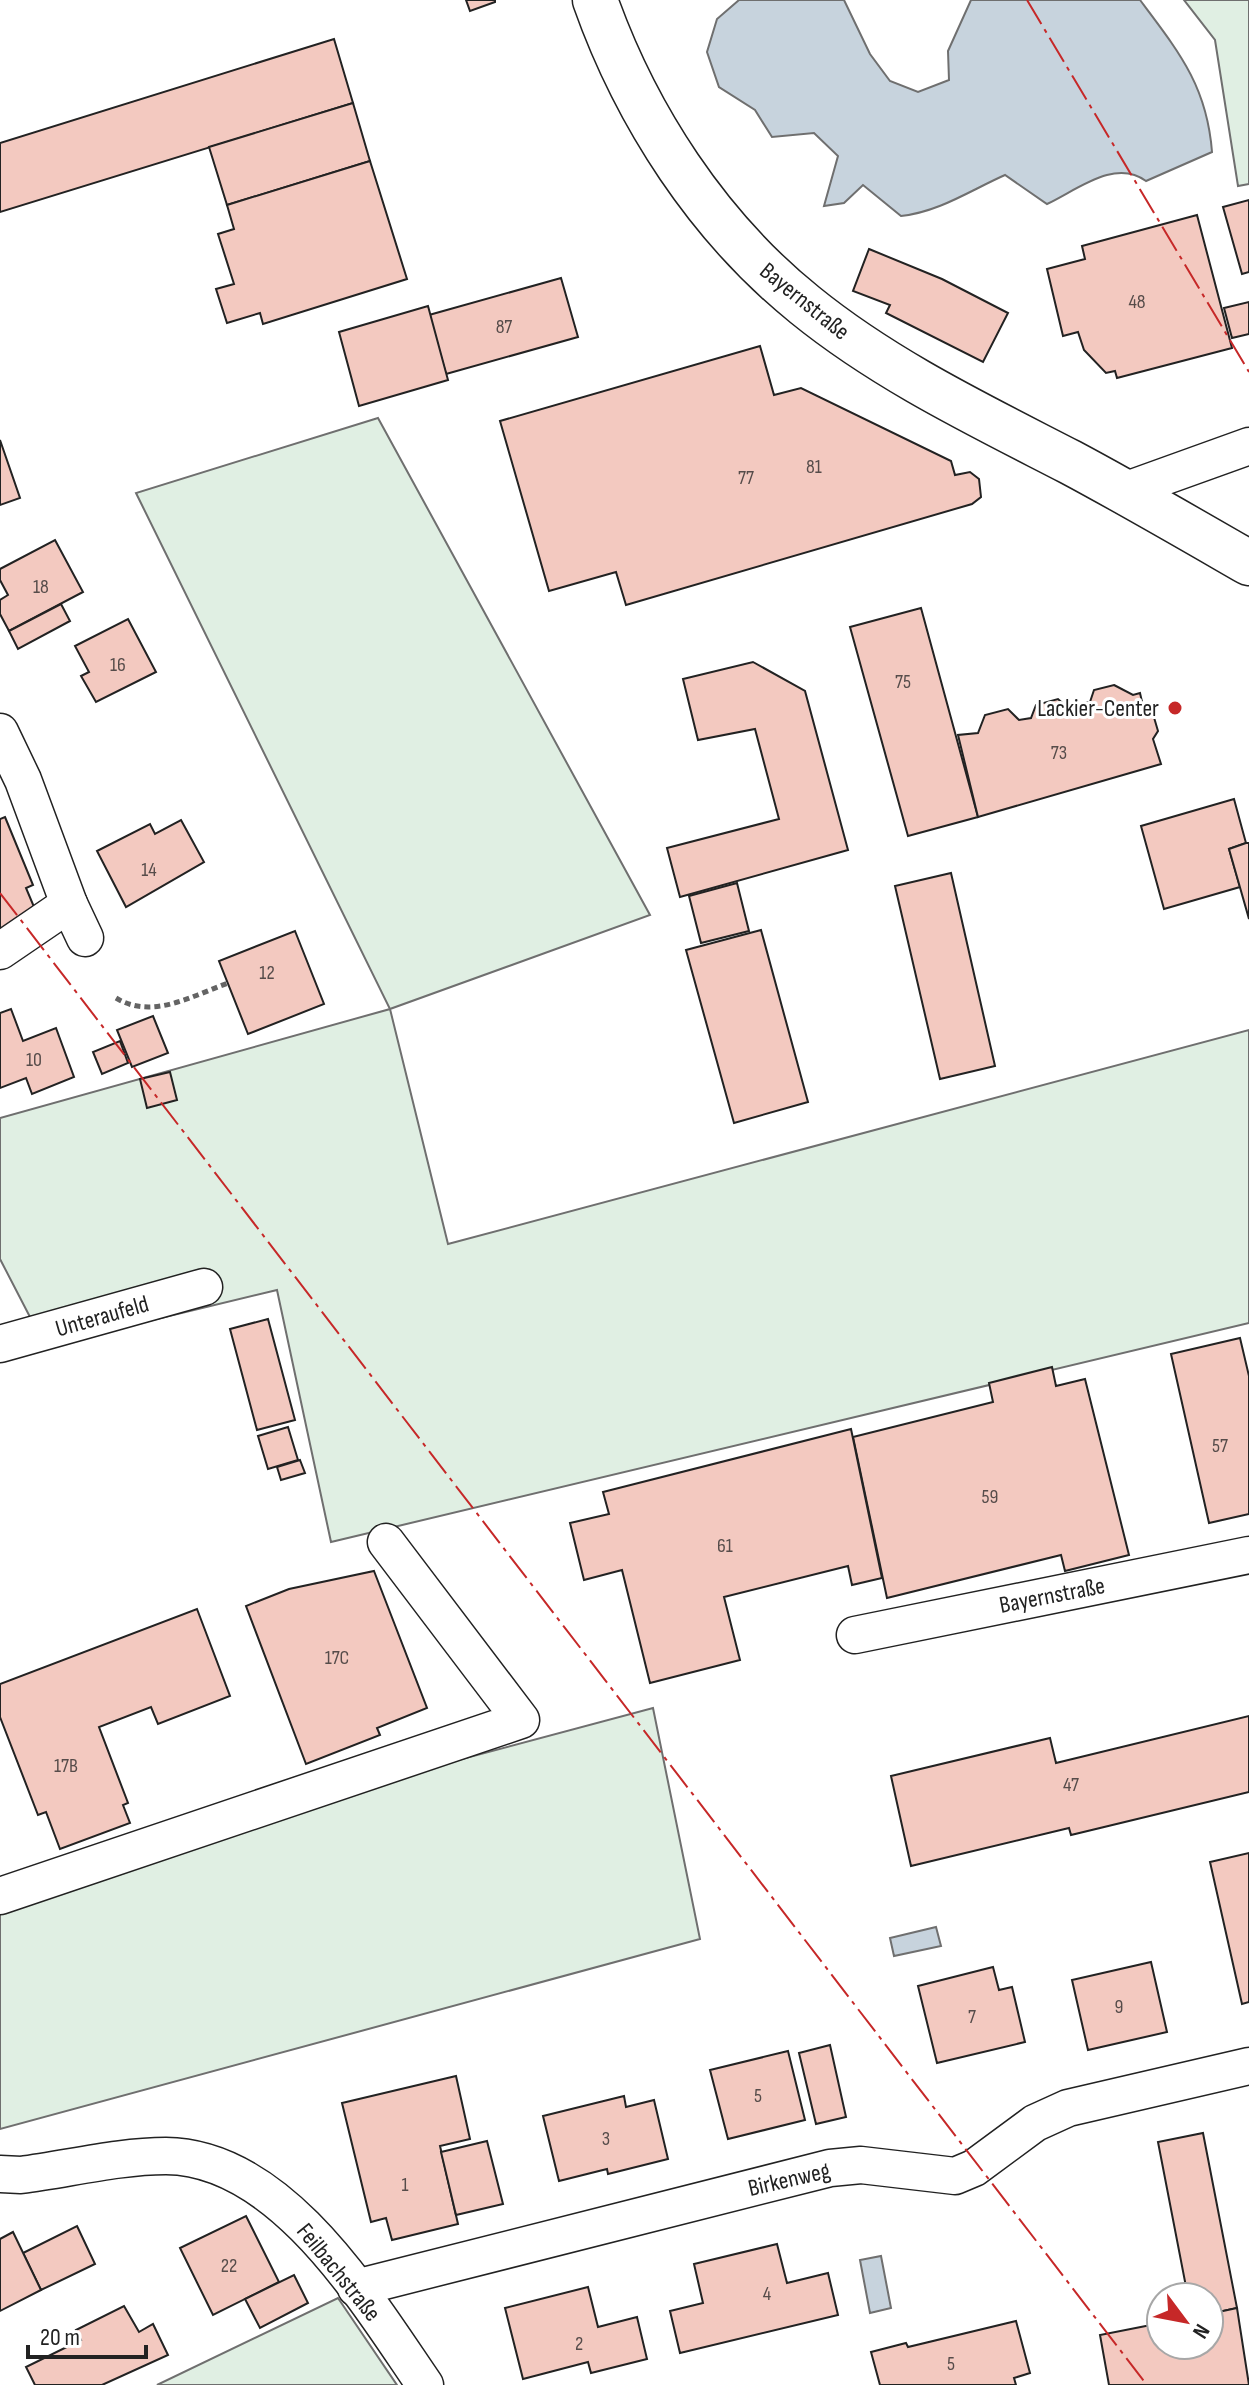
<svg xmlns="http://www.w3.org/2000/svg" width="1249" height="2385" font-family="'Sofia Sans Condensed',sans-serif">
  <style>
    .green { fill: #e0efe3; stroke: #6f6f6f; stroke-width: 2 }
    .water { fill: #c7d3dd; stroke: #6f6f6f; stroke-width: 2 }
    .building { fill: #f3c9c0; stroke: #222; stroke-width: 2 }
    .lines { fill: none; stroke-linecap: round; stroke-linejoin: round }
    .minor-casing { stroke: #222; stroke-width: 39 }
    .tertiary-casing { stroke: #222; stroke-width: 47 }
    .path { stroke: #646464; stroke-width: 5; stroke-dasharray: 6 4; stroke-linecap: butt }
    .minor { stroke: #fff; stroke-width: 36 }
    .tertiary { stroke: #fff; stroke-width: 44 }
    .power { stroke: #c62828; stroke-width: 2; stroke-dasharray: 28 6 4 6; stroke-linecap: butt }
    .poi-dot { fill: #c62828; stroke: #fff; stroke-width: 3 }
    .labels { text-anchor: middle; stroke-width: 6; stroke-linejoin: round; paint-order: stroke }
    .number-label { font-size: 20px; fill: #564c4a }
    .street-label { font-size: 24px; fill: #222; stroke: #fff }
    .poi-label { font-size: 24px; fill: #222; stroke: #fff; text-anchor: end }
  </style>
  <rect width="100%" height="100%" fill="#fff"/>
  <g class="green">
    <polygon points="1184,0 1249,0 1249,184 1238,186 1215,40"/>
    <polygon points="378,418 650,915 390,1009 448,1244 1249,1030 1249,1323 331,1542 277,1290 45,1346 0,1259 0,1118 390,1009 136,493"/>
    <polygon points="653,1708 700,1939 0,2129 0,1913 297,1803"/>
    <polygon points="338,2298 397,2385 157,2385"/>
  </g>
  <g class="water">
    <path d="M739 0H844L870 54 890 81 918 92 949 80 948 51 971 0H1140C1179 52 1207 86 1212 152L1146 181C1115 158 1077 190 1047 204L1005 175C971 190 939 212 901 216L863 185 844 203 824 206 838 156 814 133 772 137 755 110 719 87 707 52 717 19Z"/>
    <polygon points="936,1927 941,1946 894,1956 890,1938"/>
    <polygon points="881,2256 891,2308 870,2313 860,2260"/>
  </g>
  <g class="building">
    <polygon points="466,0 495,0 495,2 470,11"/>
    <polygon points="334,39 353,103 0,212 0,143"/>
    <polygon points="353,103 370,161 227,205 209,147"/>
    <polygon points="370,161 407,279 263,324 260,313 227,323 216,289 234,284 218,234 234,229 227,205"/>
    <polygon points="1249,200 1249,272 1242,274 1223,207"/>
    <polygon points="1197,215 1232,348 1117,378 1115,371 1106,373 1084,350 1078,332 1063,336 1047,269 1085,259 1082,246"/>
    <polygon points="869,249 942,279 1008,313 983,362 886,313 890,305 853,291"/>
    <polygon points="561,278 578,337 446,374 429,315"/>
    <polygon points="1249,302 1249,334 1232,338 1224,308"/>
    <polygon points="428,306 448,380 359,406 339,332"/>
    <polygon points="760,346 774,395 801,388 951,461 955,475 970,472 979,479 981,497 972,504 626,605 616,572 549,591 500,421"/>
    <polygon points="0,440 20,498 0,505"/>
    <polygon points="55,540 83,592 9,631 0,614 0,600 8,595 0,580 0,569"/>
    <polygon points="61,604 70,621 18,649 9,631"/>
    <polygon points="921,608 978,817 908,836 850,627"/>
    <polygon points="128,619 156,672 96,702 81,676 89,672 75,646"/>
    <polygon points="753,662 805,691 848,850 680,897 667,848 779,819 755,729 698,740 683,679"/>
    <polygon points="1114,685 1133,695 1140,693 1143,706 1153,714 1158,731 1153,739 1161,764 978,817 958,735 978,733 985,715 1008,709 1019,720 1031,718 1036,705 1058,699 1067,707 1090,702 1094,690"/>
    <polygon points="1234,799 1246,843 1229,849 1240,887 1164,909 1141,826"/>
    <polygon points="5,817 33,885 26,888 37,914 0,929 0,819"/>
    <polygon points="181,820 204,862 126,907 97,851 150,824 155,834"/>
    <polygon points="1246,843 1249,843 1249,919 1229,849"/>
    <polygon points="951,873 995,1066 940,1079 895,886"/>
    <polygon points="737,883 749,931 701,943 689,896"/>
    <polygon points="761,930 808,1102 734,1123 686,950"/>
    <polygon points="295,931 324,1004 248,1034 219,961"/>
    <polygon points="11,1009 23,1041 56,1028 74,1077 32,1094 26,1078 0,1088 0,1013"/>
    <polygon points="153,1016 168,1053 132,1067 117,1030"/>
    <polygon points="120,1041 128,1063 102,1074 93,1052"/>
    <polygon points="170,1072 177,1100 147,1108 140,1079"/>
    <polygon points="268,1319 295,1420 257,1430 230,1329"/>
    <polygon points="1240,1338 1249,1376 1249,1514 1209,1523 1171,1354"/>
    <polygon points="1052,1367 1056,1386 1085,1379 1129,1555 1065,1571 1061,1555 887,1598 853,1437 993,1402 989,1383"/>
    <polygon points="288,1427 298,1460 268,1469 258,1436"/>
    <polygon points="851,1429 882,1578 852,1585 848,1566 724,1597 740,1660 650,1683 622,1570 584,1580 570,1523 609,1514 603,1492"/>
    <polygon points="300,1460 305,1473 281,1480 277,1467"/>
    <polygon points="374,1571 427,1708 377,1728 380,1735 306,1764 246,1606 289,1589"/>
    <polygon points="197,1609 230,1696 158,1724 151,1707 99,1727 128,1803 123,1805 130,1823 60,1849 46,1812 38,1815 0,1717 0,1684"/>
    <polygon points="1249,1716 1249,1792 1071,1835 1069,1828 911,1866 891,1776 1050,1738 1056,1763"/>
    <polygon points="1249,1853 1249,2002 1242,2004 1210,1862"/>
    <polygon points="1151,1962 1167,2032 1088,2050 1072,1980"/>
    <polygon points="993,1967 999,1990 1012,1987 1025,2042 937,2063 918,1986"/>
    <polygon points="830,2045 846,2117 816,2124 799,2053"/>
    <polygon points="788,2051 805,2120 728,2139 710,2070"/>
    <polygon points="456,2076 470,2139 440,2146 458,2224 392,2240 386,2218 371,2222 342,2103"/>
    <polygon points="624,2096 626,2107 654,2100 668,2159 608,2174 607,2169 559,2181 543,2116"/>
    <polygon points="1203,2133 1237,2308 1209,2314 1209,2297 1188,2297 1158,2142"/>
    <polygon points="487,2141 503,2204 456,2215 441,2152"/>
    <polygon points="246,2216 279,2282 213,2315 180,2248"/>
    <polygon points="77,2226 95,2264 41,2290 23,2253"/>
    <polygon points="13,2232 41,2290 0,2311 0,2239"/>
    <polygon points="777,2244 787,2283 828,2273 838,2315 680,2353 670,2311 703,2303 694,2264"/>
    <polygon points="294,2275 308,2303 260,2328 245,2299"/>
    <polygon points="588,2287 598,2327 637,2317 647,2359 591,2373 588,2362 523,2379 505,2308"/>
    <polygon points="124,2306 139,2332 153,2324 168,2355 102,2385 35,2385 26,2367 81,2340 76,2330"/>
    <polygon points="1237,2308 1249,2385 1109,2385 1100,2335 1161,2323 1161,2345 1209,2345 1209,2314"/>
    <polygon points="1016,2321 1030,2373 1014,2378 1016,2385 880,2385 871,2352 906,2343 908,2347"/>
  </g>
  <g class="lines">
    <g class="minor-casing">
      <g id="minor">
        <polyline points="1124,491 1249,446"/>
        <polyline points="0,732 23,780 69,904 0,951"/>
        <polyline points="69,904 85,938"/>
        <polyline points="0,1344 204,1287"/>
        <polyline points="855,1635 1249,1555"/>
        <polyline points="0,1896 521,1720 386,1542"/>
        <path d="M0 2174 21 2175C68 2169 119 2156 166 2156 282 2157 367 2301 425 2385"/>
        <polyline points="356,2288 830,2168 861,2165 955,2176 974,2168 1035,2123 1068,2108 1249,2066"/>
      </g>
    </g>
    <g class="tertiary-casing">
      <path id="tertiary" d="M595 0C636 116 708 227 805 305 885 370 979 415 1070 462 1130 494 1190 529 1249 563"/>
    </g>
    <path class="path" d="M116 998C152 1020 192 996 228 983"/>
    <use href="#minor" class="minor"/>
    <use href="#tertiary" class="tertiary"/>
    <g class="power">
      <polyline points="1027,0 1249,372"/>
      <polyline points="0,893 1147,2385"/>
    </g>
  </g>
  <circle class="poi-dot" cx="1175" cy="708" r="8"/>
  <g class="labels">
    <g class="number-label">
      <text x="1137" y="308">48</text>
      <text x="504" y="333">87</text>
      <text x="814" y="473">81</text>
      <text x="746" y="484">77</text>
      <text x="41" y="593">18</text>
      <text x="118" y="671">16</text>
      <text x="903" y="688">75</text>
      <text x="1059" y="759">73</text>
      <text x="149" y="876">14</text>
      <text x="267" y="979">12</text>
      <text x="34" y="1066">10</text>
      <text x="1220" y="1452">57</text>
      <text x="990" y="1503">59</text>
      <text x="725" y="1552">61</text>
      <text x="337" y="1664">17C</text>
      <text x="66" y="1772">17B</text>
      <text x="1071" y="1791">47</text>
      <text x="1119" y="2013">9</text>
      <text x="972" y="2023">7</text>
      <text x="758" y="2102">5</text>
      <text x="606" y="2145">3</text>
      <text x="405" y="2191">1</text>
      <text x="229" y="2272">22</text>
      <text x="767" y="2300">4</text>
      <text x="579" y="2350">2</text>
      <text x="951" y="2370">5</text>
    </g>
    <g class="street-label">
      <text transform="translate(805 301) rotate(39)" y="8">Bayernstraße</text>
      <text transform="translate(102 1316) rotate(-16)" y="8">Unteraufeld</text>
      <text transform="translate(1052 1595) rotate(-11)" y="8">Bayernstraße</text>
      <text transform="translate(789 2179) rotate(-13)" y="8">Birkenweg</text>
      <text transform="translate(339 2272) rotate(51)" y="8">Feilbachstraße</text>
    </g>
    <g class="poi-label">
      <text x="1159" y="716">Lackier-Center</text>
    </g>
  </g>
  <g transform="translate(1185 2321) rotate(122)"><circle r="38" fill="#ffffff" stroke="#a7a7a7" stroke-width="2"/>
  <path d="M0-6L14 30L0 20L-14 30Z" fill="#c62828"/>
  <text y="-12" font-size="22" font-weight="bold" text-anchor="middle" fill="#222222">N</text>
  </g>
  <path d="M28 2345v12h118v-12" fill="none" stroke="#222222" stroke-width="4"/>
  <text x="40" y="2345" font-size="24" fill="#222222" stroke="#ffffff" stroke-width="6" paint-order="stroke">20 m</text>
</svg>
